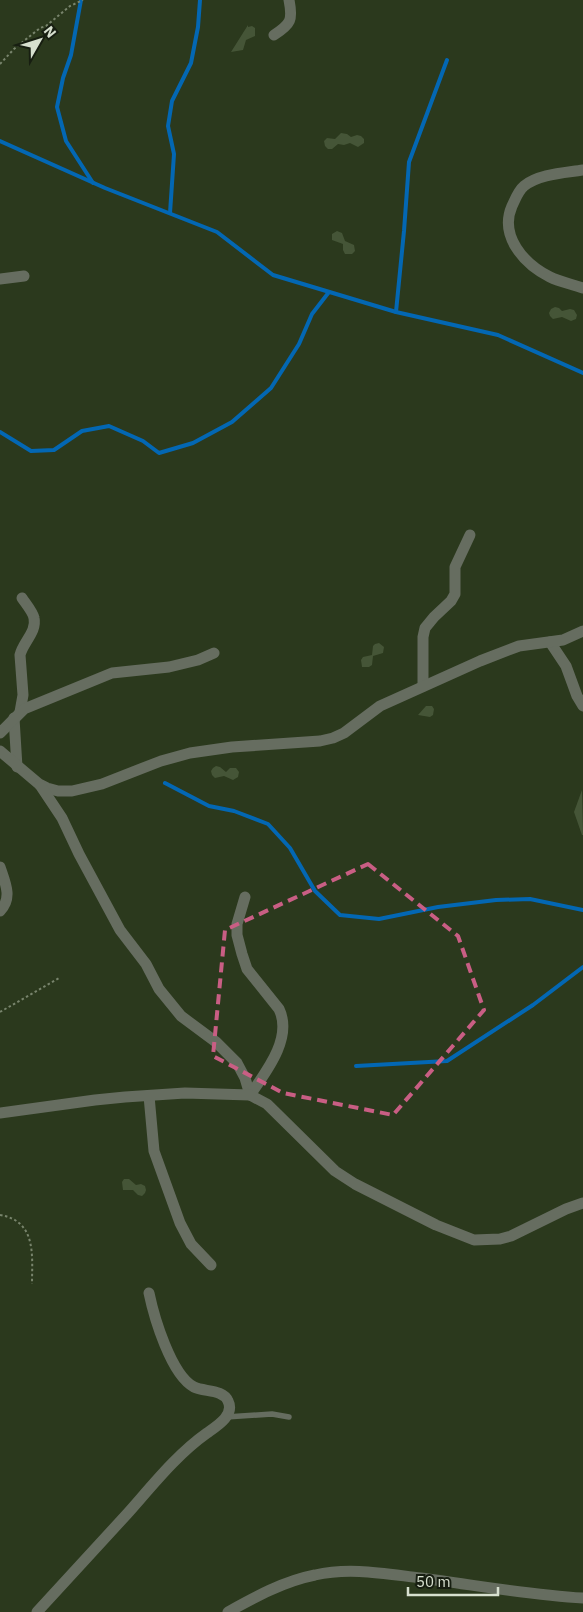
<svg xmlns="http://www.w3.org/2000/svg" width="583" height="1612" font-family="'IBM Plex Sans',sans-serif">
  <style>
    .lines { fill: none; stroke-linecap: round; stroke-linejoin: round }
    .stream { stroke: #0367b3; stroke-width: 4 }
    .building { fill: #455537 }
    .path { stroke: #78846c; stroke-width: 2; stroke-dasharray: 2.5 2.5; stroke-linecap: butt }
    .lane { stroke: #666d60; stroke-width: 5.5 }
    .street { stroke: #666d60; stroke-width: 11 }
    .marked { fill: none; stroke: #c95e84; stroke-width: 4; stroke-dasharray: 10 6; stroke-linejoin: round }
  </style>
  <rect width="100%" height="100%" fill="#2b391d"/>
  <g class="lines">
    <g class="stream">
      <polyline points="81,0 71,55 63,78 57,107 66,141 93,183"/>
      <polyline points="0,141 105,188 217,232 273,275 396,312 498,335 583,373"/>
      <polyline points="170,213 174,154 168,126 172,101 191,63 198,27 200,0"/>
      <polyline points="396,312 404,231 409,162 447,60"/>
      <polyline points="0,432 31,451 54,450 82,431 109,426 143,441 159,453 193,443 232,422 271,388 299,344 312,314 329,292"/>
      <polyline points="165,783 209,806 234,811 268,824 290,848 315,891 340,915 379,919 438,907 496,900 530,899 583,910"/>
      <polyline points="356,1066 447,1061 533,1005 583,967"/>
    </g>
  </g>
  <g class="building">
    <polygon points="248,25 248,27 252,26 255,28 255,36 246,40 243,50 231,52"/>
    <polygon points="341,133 347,134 351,137 357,135 361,136 364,139 364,143 358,147 350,143 344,145 338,144 332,149 328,149 325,146 324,141 327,138 335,139"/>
    <polygon points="337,231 342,233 345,241 354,245 355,251 352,254 345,254 343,250 343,244 332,240 332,234"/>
    <polygon points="555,307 559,308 562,311 570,309 574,310 577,315 576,319 571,321 562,317 553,319 550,316 549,313 551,309"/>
    <polygon points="379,643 384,647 383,653 373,656 372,665 369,667 362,667 361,660 363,657 372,655 373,646 375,644"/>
    <polygon points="426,706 432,706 434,709 433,715 430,717 418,715"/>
    <polygon points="216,766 220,767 226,772 230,768 236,768 239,772 238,777 233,780 224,776 215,778 212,775 211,771 213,768"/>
    <polygon points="582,790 583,835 582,835 574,812"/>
    <polygon points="129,1179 136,1185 141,1184 145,1186 146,1190 145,1193 142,1196 138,1195 133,1190 123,1190 122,1182 124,1179"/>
  </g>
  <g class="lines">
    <g class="path">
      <polyline points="0,64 14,49 40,28 46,26 70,6 83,0"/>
      <polyline points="0,1012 59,978"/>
      <path d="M0 1215C37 1221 32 1256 32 1284"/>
    </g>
    <polyline class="lane" points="226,1417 272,1414 289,1417"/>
    <g class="street">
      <path d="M274 35C291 24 293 20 289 0"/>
      <path d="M583 170C564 173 539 174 524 186 518 191 515 200 512 206 499 236 524 264 550 277 560 282 572 284 583 288"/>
      <polyline points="0,279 24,276"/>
      <polyline points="550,642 566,666 577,696 583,706"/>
      <polyline points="423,686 423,637 425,628 434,617 451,601 455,594 455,567 470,535"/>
      <path d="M20 712 23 695 20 655C23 642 37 632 34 618 33 612 26 604 22 598"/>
      <polyline points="14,718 17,767"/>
      <polyline points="0,733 24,709 112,673 169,667 198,660 214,653"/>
      <polyline points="0,751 39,784 47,788 58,791 72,791 102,784 161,761 190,753 232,747 320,741 333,738 344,733 380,706 480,661 519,646 563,640 583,631"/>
      <polyline points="40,785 62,818 79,854 120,930 146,964 159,989 181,1016 216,1042 237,1063 245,1078 250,1095"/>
      <path d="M0 867C5 882 13 898 0 911"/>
      <path d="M245 897 237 924V935L242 954 247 969 279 1009C293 1038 266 1072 250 1095"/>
      <polyline points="149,1096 154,1151 180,1223 191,1244 211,1265"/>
      <polyline points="0,1113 95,1100 125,1097 185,1093 250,1095 267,1104 335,1171 355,1184 436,1225 474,1240 500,1239 511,1236 566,1209 583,1203"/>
      <path d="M37 1612C67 1579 97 1547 127 1514 152 1486 176 1455 207 1433 217 1426 235 1415 228 1401 223 1389 204 1392 194 1387 171 1375 154 1317 149 1293"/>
      <path d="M228 1612C255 1597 284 1581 315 1575 350 1567 386 1574 421 1578 475 1585 529 1595 583 1598"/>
    </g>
  </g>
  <path class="marked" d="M368 864 458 936 484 1010 393 1115 283 1093 213 1056 225 930Z"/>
  <g transform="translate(40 40) rotate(51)" stroke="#171e11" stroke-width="4" paint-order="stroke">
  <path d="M0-4L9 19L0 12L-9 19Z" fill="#d7e0cf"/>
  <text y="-8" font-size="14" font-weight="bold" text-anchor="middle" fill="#d7e0cf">N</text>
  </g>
  <path d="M408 1587v8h90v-8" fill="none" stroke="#d7e0cf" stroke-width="2.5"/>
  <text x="416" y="1587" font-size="15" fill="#d7e0cf" stroke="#171e11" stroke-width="4" paint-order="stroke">50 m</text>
</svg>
